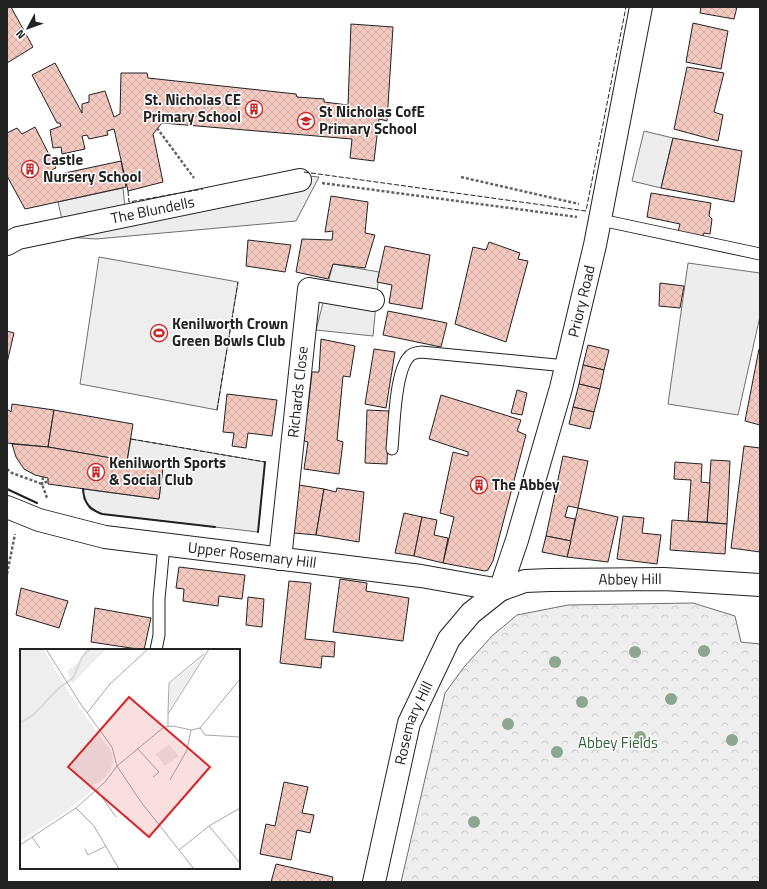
<svg xmlns="http://www.w3.org/2000/svg" width="767" height="889" font-family="'Titillium Web',sans-serif">
  <style>
    .forest { fill: url(#forest-crowns); stroke: #6f6f6f }
    .pitch { fill: #eee; stroke: #6f6f6f }
    .parking { fill: #ededed; stroke: #6f6f6f }
    .building { fill: url(#building-cross-hatch); stroke: #222 }
    .lines { fill: none; stroke-linecap: round; stroke-linejoin: round }
    .lane-casing { stroke: #222; stroke-width: 13 }
    .street-casing { stroke: #222; stroke-width: 24 }
    .secondary-casing { stroke: #222; stroke-width: 24 }
    .primary-casing { stroke: #222; stroke-width: 24 }
    .path { stroke: #646464; stroke-width: 2.5; stroke-dasharray: 3 2; stroke-linecap: butt }
    .lane { stroke: #fff; stroke-width: 11 }
    .street { stroke: #fff; stroke-width: 22 }
    .secondary { stroke: #fff; stroke-width: 22 }
    .primary { stroke: #fff; stroke-width: 22 }
    .fence { stroke: #222; stroke-width: 1; stroke-dasharray: 5 2; stroke-linecap: butt }
    .wall { stroke: #222; stroke-width: 2 }
    .tree { fill: #8da692 }
    .labels { text-anchor: middle; stroke-width: 3; stroke-linejoin: round; paint-order: stroke }
    .poi-label { font-size: 15px; font-weight: bold; fill: #222; stroke: #fff; text-anchor: start }
    .street-label { font-size: 15px; fill: #222; stroke: #fff }
    .park-label { font-size: 15px; fill: #2f5e38; stroke: #fff }
    .inset-river { fill: none; stroke: #d9d9d9; stroke-width: 2 }
    .inset-road { fill: none; stroke: #a7a7a7; stroke-width: 1 }
    .view { fill: #d62828; fill-opacity: 0.15; stroke: #d62828; stroke-width: 2 }
    .inset-edge { fill: none; stroke: #222; stroke-width: 2 }
  </style>
  <defs>
    <pattern id="forest-crowns" width="20" height="18" patternUnits="userSpaceOnUse"><rect width="20" height="18" fill="#eee"/><path d="M2 6a3 3 0 1 1 6 0M12 15a3 3 0 1 1 6 0" fill="none" stroke="#ccc"/></pattern>
    <pattern id="building-cross-hatch" width="8" height="8" patternUnits="userSpaceOnUse"><rect width="8" height="8" fill="#f3c9c0"/><path d="M0 0l8 8M0 8l8-8" fill="none" stroke="#d0aca5"/></pattern>
  </defs>
  <rect width="100%" height="100%" fill="#fff"/>
  <polygon class="forest" points="693,603 735,616 741,642 760,644 760,882 401,882 445,693 464,667 492,636 517,615 568,605"/>
  <polygon class="pitch" points="99,257 238,282 217,410 80,384"/>
  <g class="parking">
    <polygon points="644,131 673,138 661,188 632,181"/>
    <polygon points="298,175 319,177 296,221 96,239 66,237 58,202 123,188 125,208"/>
    <polygon points="688,263 760,273 760,316 738,415 668,404"/>
    <polygon points="333,264 379,272 373,336 316,330"/>
    <polygon points="131,439 265,462 258,532 102,514 90,509 84,499 83,489 159,499 163,467 127,461"/>
  </g>
  <g class="building">
    <polygon points="7,7 11,7 33,47 7,63"/>
    <polygon points="701,7 737,7 734,19 700,13"/>
    <polygon points="693,23 728,31 721,69 686,62"/>
    <polygon points="351,24 393,27 387,121 379,119 374,161 350,158 352,139 162,123 153,134 163,182 128,191 114,129 107,131 108,135 89,139 87,135 82,136 85,149 62,154 61,147 53,148 50,130 61,126 60,123 57,123 32,75 55,63 82,113 82,104 89,102 89,95 105,91 114,117 120,114 121,73 147,73 148,78 296,94 297,97 324,99 324,102 348,105"/>
    <polygon points="687,67 724,73 714,112 723,115 718,141 674,129"/>
    <polygon points="35,127 56,168 49,171 51,176 121,161 126,187 25,209 7,176 7,133 17,128 22,134"/>
    <polygon points="673,138 742,151 734,202 661,188"/>
    <polygon points="651,193 711,203 709,216 712,219 710,234 704,233 702,238 678,232 680,224 647,217"/>
    <polygon points="331,196 368,202 365,233 375,235 365,268 333,264 328,279 296,272 302,239 332,240 333,231 325,232"/>
    <polygon points="248,240 291,245 285,272 246,266"/>
    <polygon points="489,242 520,253 518,259 528,261 506,342 455,324 473,247 486,250"/>
    <polygon points="385,246 430,255 422,309 389,303 392,285 377,282"/>
    <polygon points="660,283 684,286 680,308 659,306"/>
    <polygon points="388,311 447,323 441,347 383,335"/>
    <polygon points="7,331 14,333 7,363"/>
    <polygon points="321,339 355,346 350,377 343,376 337,440 343,442 339,474 304,469 308,442 302,440 308,408 312,372 319,372"/>
    <polygon points="588,345 609,350 604,370 583,365"/>
    <polygon points="374,349 395,352 386,408 365,404"/>
    <polygon points="759,349 760,350 760,425 745,421"/>
    <polygon points="583,365 604,370 600,389 579,384"/>
    <polygon points="579,384 600,389 594,412 573,407"/>
    <polygon points="517,390 527,393 522,415 511,413"/>
    <polygon points="227,394 277,400 272,436 248,433 246,448 232,446 234,433 223,432"/>
    <polygon points="441,395 521,420 517,431 526,435 493,561 488,570 485,571 443,563 454,517 440,513 453,452 468,456 468,452 429,439"/>
    <polygon points="12,404 54,410 48,447 7,443 7,409 11,412"/>
    <polygon points="573,407 594,412 590,429 569,424"/>
    <polygon points="54,410 133,424 127,461 48,447"/>
    <polygon points="367,410 389,411 387,464 365,463"/>
    <polygon points="12,444 48,447 163,467 159,499 48,484 48,478 35,475 24,469 16,457"/>
    <polygon points="744,446 760,448 760,552 731,548"/>
    <polygon points="563,456 588,461 578,508 568,506 565,517 575,519 571,541 546,536"/>
    <polygon points="711,460 730,461 727,524 707,522"/>
    <polygon points="675,462 702,464 701,482 710,483 707,522 688,521 691,480 674,479"/>
    <polygon points="299,485 324,489 316,535 294,533"/>
    <polygon points="337,488 364,492 359,542 316,535 324,489 336,492"/>
    <polygon points="578,508 618,517 608,562 567,557"/>
    <polygon points="404,513 422,517 414,556 395,553"/>
    <polygon points="623,516 644,518 642,533 661,535 657,564 617,559"/>
    <polygon points="422,517 437,520 434,535 448,538 443,563 414,556"/>
    <polygon points="672,520 727,524 725,554 670,550"/>
    <polygon points="546,536 571,541 567,557 542,552"/>
    <polygon points="179,567 245,575 242,599 219,596 218,606 183,601 184,589 176,588"/>
    <polygon points="340,579 367,583 366,591 409,598 403,641 333,632"/>
    <polygon points="289,581 311,583 305,639 335,642 334,657 322,656 321,668 280,663"/>
    <polygon points="21,588 68,601 59,628 16,615"/>
    <polygon points="248,597 264,599 262,627 246,625"/>
    <polygon points="95,608 151,618 144,650 91,642"/>
    <polygon points="284,782 308,787 302,813 314,815 310,833 297,830 291,860 260,854 266,824 275,826"/>
    <polygon points="276,864 333,877 332,882 271,882"/>
  </g>
  <g class="lines">
    <g class="lane-casing">
      <g id="lane">
        <polyline points="601,220 760,254"/>
        <path d="M392 449C394 428 395 374 408 358 411 353 416 353 421 352L566 366"/>
        <polyline points="156,650 159,635 159,599 164,545"/>
      </g>
    </g>
    <g class="street-casing">
      <g id="street">
        <path id="s1" d="M7 244 18 238 300 180"/>
        <path id="s2" d="M280 559 309 289 373 300"/>
      </g>
    </g>
    <g class="secondary-casing">
      <g id="secondary">
        <path id="s3" d="M7 507 39 520 105 537 421 576 500 590 525 581 550 580 664 579 760 585"/>
      </g>
    </g>
    <g class="primary-casing">
      <g id="primary">
        <path id="s4" d="M374 882 409 723 449 639 471 613 500 590 517 540 561 388 595 245 641 7"/>
      </g>
    </g>
    <g class="path">
      <polyline points="157,128 194,178"/>
      <polyline points="461,177 579,204"/>
      <polyline points="322,183 577,217"/>
      <polyline points="7,469 12,473 42,484 47,498"/>
      <polyline points="43,477 42,484 48,481"/>
      <polyline points="7,574 15,534"/>
    </g>
    <use href="#lane" class="lane"/>
    <use href="#street" class="street"/>
    <use href="#secondary" class="secondary"/>
    <use href="#primary" class="primary"/>
    <g class="fence">
      <polyline points="304,172 586,211 626,7"/>
      <polyline points="128,191 129,202 203,189"/>
      <polyline points="217,410 238,282"/>
      <polyline points="131,439 265,462"/>
    </g>
    <g class="wall">
      <polyline points="7,489 37,503"/>
      <path d="M83 489C84 503 89 509 102 514L215 527"/>
      <polyline points="258,532 265,462"/>
    </g>
  </g>
  <g class="tree">
    <circle cx="704" cy="651" r="6"/>
    <circle cx="635" cy="652" r="6"/>
    <circle cx="555" cy="662" r="6"/>
    <circle cx="671" cy="699" r="6"/>
    <circle cx="582" cy="702" r="6"/>
    <circle cx="508" cy="724" r="6"/>
    <circle cx="640" cy="737" r="6"/>
    <circle cx="732" cy="740" r="6"/>
    <circle cx="557" cy="752" r="6"/>
    <circle cx="474" cy="822" r="6"/>
  </g>
  <defs>
    <g id="building-ring" transform="scale(0.9)"><circle r="9.5" fill="#fff" stroke="#c62828" stroke-width="1.5"/><path d="M-4-6H4V6H1V3H-1V6H-4ZM-2.5-4.3h1.7v1.8h-1.7ZM.8-4.3h1.7v1.8H.8ZM-2.5-1h1.7V.8h-1.7ZM.8-1h1.7V.8H.8Z" fill="#c62828"/></g>
    <g id="school-ring" transform="scale(0.9)"><circle r="9.5" fill="#fff" stroke="#c62828" stroke-width="1.5"/><path d="M0-5L7-2L0 1L-7-2ZM-4 1L0 2.5L4 1V4Q0 6-4 4Z" fill="#c62828"/></g>
    <g id="stadium-ring" transform="scale(0.9)"><circle r="9.5" fill="#fff" stroke="#c62828" stroke-width="1.5"/><path d="M0-5a6.5 5 0 1 0 0 10a6.5 5 0 1 0 0-10ZM-3.5-1.8h7v3.6h-7Z" fill="#c62828"/></g>
  </defs>
  <g fill-rule="evenodd">
    <use href="#building-ring" x="254" y="109"/>
    <use href="#school-ring" x="306" y="121"/>
    <use href="#building-ring" x="30" y="169"/>
    <use href="#stadium-ring" x="159" y="333"/>
    <use href="#building-ring" x="96" y="472"/>
    <use href="#building-ring" x="479" y="485"/>
  </g>
  <g class="labels">
    <g class="poi-label">
      <text x="241" y="105" text-anchor="end">St. Nicholas CE<tspan x="241" dy="17">Primary School</tspan></text>
      <text x="319" y="117">St Nicholas CofE<tspan x="319" dy="17">Primary School</tspan></text>
      <text x="43" y="165">Castle<tspan x="43" dy="17">Nursery School</tspan></text>
      <text x="172" y="329">Kenilworth Crown<tspan x="172" dy="17">Green Bowls Club</tspan></text>
      <text x="109" y="468">Kenilworth Sports<tspan x="109" dy="17">&amp; Social Club</tspan></text>
      <text x="492" y="490">The Abbey</text>
    </g>
    <g class="street-label">
      <text dy="5" stroke="none"><textPath href="#s1" startOffset="150">The Blundells</textPath></text>
      <text dy="5" stroke="none"><textPath href="#s4" startOffset="627">Priory Road</textPath></text>
      <text dy="5" stroke="none"><textPath href="#s2" startOffset="168">Richards Close</textPath></text>
      <text dy="5" stroke="none"><textPath href="#s3" startOffset="251">Upper Rosemary Hill</textPath></text>
      <text dy="5" stroke="none"><textPath href="#s3" startOffset="633">Abbey Hill</textPath></text>
      <text dy="5" stroke="none"><textPath href="#s4" startOffset="164">Rosemary Hill</textPath></text>
    </g>
    <g class="park-label">
      <text x="618" y="748">Abbey Fields</text>
    </g>
  </g>
  <g transform="translate(20 649)">
    <rect width="220" height="220" fill="#fff"/>
    <path d="M182 9 149 61 150 35Z" fill="#eee"/>
    <path d="M0 0H23L51 47 92 104 93 113 90 122 80 133 70 137 72 140 69 144 44 164 0 192ZM66 0H86L52 35 47 22 59 13Z" fill="#eee"/>
    <path d="M149 95 159 107 145 117 136 105Z" fill="#eee"/>
    <path class="inset-river" d="M0 74 13 66 39 39 53 29 62 8 70 0"/>
    <path class="inset-road" d="M67 64 90 35 128 0M148 64 149 34 184 5M148 77V65L189 0M180 79 185 86 220 88M117 99 139 123 133 128M97 117 144 78 153 77 171 81 180 79 220 30M97 117 121 153 174 220M150 131 167 101 171 81M77 141 96 168M56 159 74 177 99 220M189 177 220 214M12 188 20 199M0 196 56 159 85 133 97 117 92 98 60 54 26 0M65 200 68 206 86 197M159 201 189 177 220 159"/>
    <path class="view" d="M109 48 190 118 129 188 48 118Z"/>
    <rect width="220" height="220" class="inset-edge"/>
  </g>
  <rect width="767" height="889" fill="none" stroke="#222222" stroke-width="16"/>
  <g transform="translate(28 28) rotate(229)" stroke="#ffffff" stroke-width="3" paint-order="stroke">
  <path d="M0-3L7 15L0 10L-7 15Z" fill="#222222"/>
  <text y="-6" font-size="11" font-weight="bold" text-anchor="middle" fill="#222222">N</text>
  </g>
</svg>
